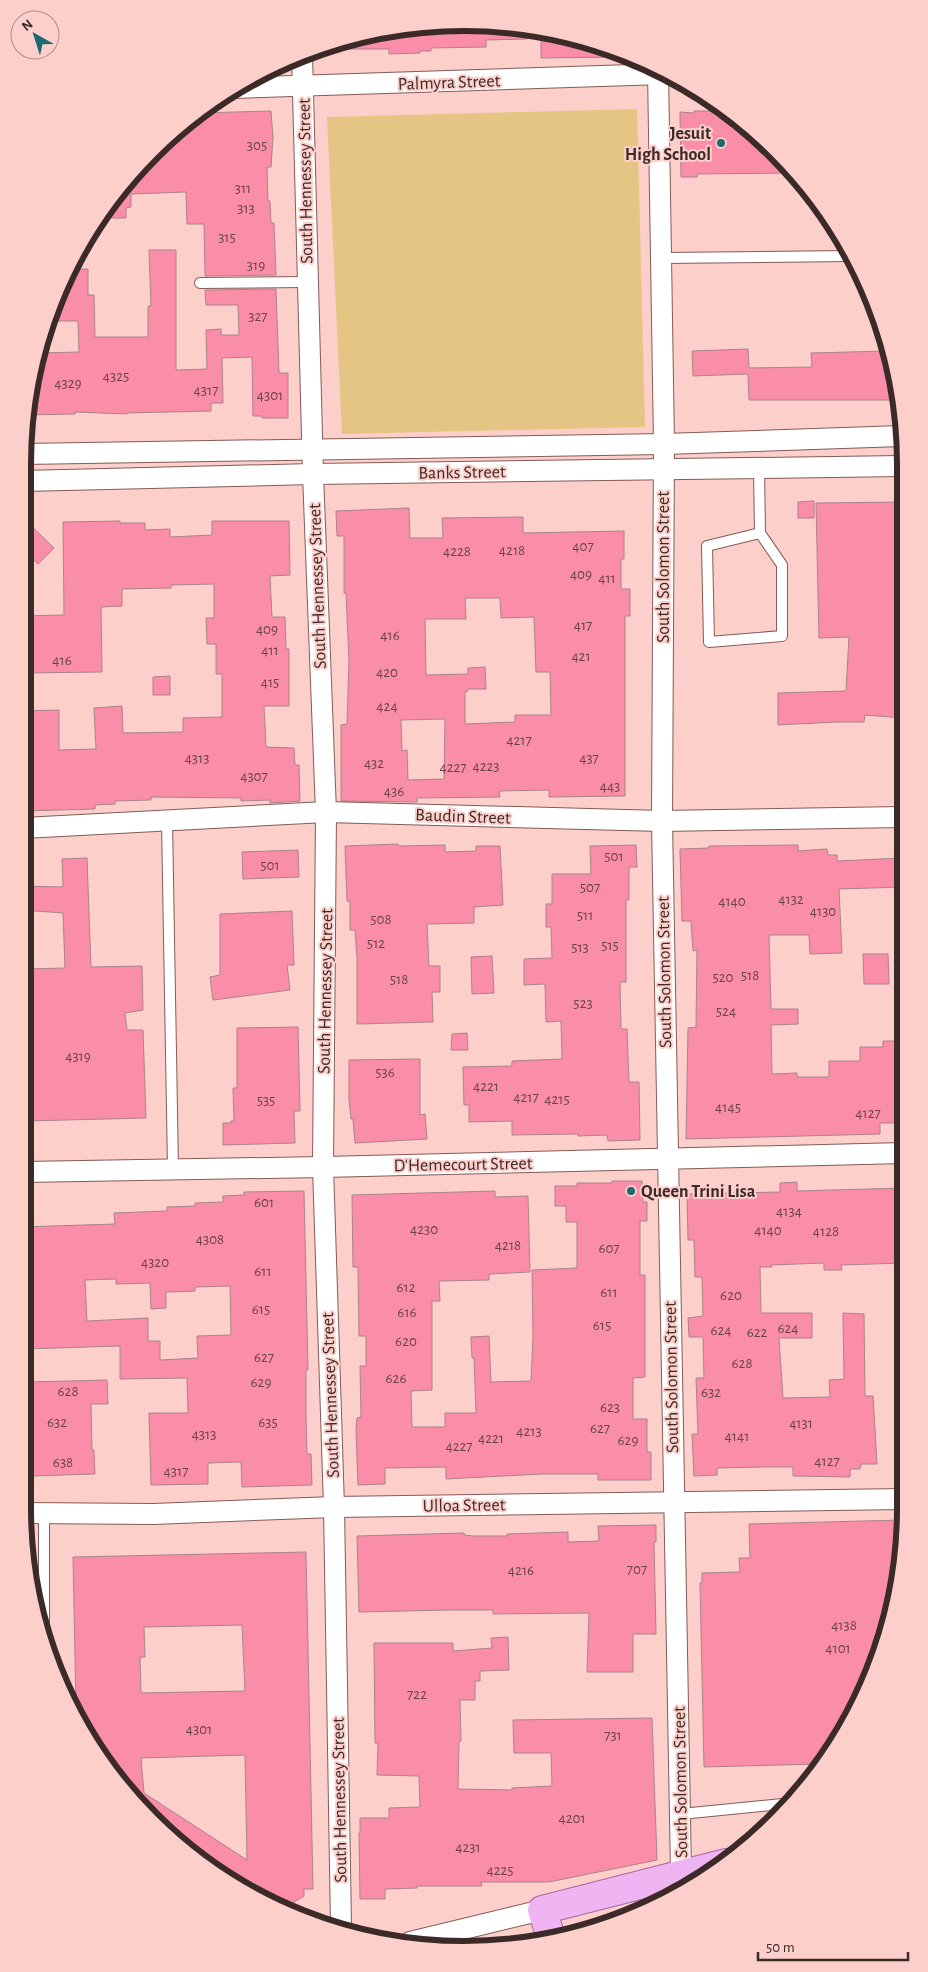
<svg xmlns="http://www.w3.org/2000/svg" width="928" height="1972" font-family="'Alegreya Sans',sans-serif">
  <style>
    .green { fill: #e4c584 }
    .building { fill: #fa8ea9; stroke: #ac828b; fill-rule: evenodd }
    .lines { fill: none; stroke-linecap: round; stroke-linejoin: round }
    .service-casing { stroke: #835b57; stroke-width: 12 }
    .minor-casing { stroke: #835b57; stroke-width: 22 }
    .primary-casing { stroke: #a864a6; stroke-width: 30 }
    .service { stroke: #fff; stroke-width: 10 }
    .minor { stroke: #fff; stroke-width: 20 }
    .primary { stroke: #eeb5f2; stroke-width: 28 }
    .poi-dot { fill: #1d6970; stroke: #fdcfca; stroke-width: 2 }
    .labels { text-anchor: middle; stroke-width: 4; stroke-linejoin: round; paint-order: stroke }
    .number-label { font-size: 15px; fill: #6c4349 }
    .street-label { font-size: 18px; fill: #3c2a29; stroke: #fdcfca }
    .poi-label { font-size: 18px; font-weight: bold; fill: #3c2a29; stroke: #fdcfca; text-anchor: end }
    .rim { fill: none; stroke: #3c2a29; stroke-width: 6 }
  </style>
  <rect width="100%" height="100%" fill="#fdcfca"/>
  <polygon class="green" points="637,109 645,427 342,434 327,117"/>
  <g class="building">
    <polygon points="464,22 527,29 527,39 486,40 486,47 431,48 431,51 420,51 420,53 389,54 389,49 332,49 331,45 378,31"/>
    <polygon points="558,33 624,53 623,57 541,58 541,34"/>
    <polygon points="271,111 273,137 271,167 267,167 268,201 270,201 271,223 274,223 276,275 205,276 204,224 187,224 186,192 131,194 131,207 126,208 126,218 108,218 107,208 105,209 152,152 199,113"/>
    <polygon points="694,111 728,111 733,114 792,173 698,174 697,177 681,177 680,112 694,113"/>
    <polygon points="149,250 176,250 176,370 207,369 206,330 221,329 221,335 239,335 238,305 206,305 205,290 276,289 279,373 288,373 288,418 262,418 262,416 253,416 252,357 222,358 223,403 211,403 211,411 127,413 127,414 75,412 75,414 27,415 31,378 38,353 79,352 78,321 48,321 56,295 70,269 88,269 88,295 94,295 95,337 148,337 148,306 151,306"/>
    <polygon points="748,349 749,368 812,367 811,353 887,351 900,400 749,400 748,374 693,376 692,351"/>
    <polygon points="814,501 814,518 798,518 798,502"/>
    <polygon points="902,502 903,718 865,715 864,722 836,722 778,725 778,693 846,691 849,637 819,638 816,503"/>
    <path d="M409 508 410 538H443L442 518 523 517V533L624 531V559H621V589H630V616H625V796L549 797V790L499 791 500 797 417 798V802L341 801V725L347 724 349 660 346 593H344V536H337L336 511ZM465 598H500L501 618 534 617 536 672H550L551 715H515V722L465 724V692L468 691V689H486L485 667 468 668V674L426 675 425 619H466ZM445 719 444 779 408 780 407 750 402 751 401 720Z"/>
    <polygon points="22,517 54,548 38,564 22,549"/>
    <polygon points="120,521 120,523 145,523 145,530 170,529 170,537 212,535 212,521 289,521 290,575 270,576 272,617 285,617 286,649 289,649 289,706 264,706 266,747 294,748 295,765 299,765 300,801 270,803 270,800 241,801 241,798 151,797 151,800 115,801 115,804 95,805 95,809 22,811 22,711 59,710 59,750 96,749 94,708 122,706 123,733 183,732 183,718 222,717 222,674 216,674 216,644 207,644 206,618 214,618 214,584 171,585 171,588 122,589 122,606 101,607 102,672 22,673 22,616 64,615 63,522"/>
    <polygon points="170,676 170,695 153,695 153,677"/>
    <polygon points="398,844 399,846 445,845 445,852 476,851 476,846 500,846 503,905 474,907 474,923 427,924 429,966 440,966 440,992 432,992 433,1022 357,1024 357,958 355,930 350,930 350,901 347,901 345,846"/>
    <polygon points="636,845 637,867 629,867 629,900 626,900 626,982 620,982 621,1029 627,1029 629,1082 639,1082 640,1140 608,1141 607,1135 578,1136 578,1134 512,1135 512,1121 469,1122 469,1105 464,1105 463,1067 512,1066 512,1061 562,1059 561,1021 546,1022 545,984 524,985 524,959 552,958 551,927 546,927 546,904 552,904 552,874 591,874 590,846"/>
    <polygon points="798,845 798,851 827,849 828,855 837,855 837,861 903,858 903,887 839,889 842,953 810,954 809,935 769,935 771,1009 798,1009 798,1024 771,1025 772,1074 797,1073 797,1077 829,1077 829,1061 860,1061 860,1047 883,1047 883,1041 904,1041 904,1123 880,1123 880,1134 686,1139 688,1028 696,1027 697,950 693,951 691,921 682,921 680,849 709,848 709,846"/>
    <polygon points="298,850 299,877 243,879 242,852"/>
    <polygon points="87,858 91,967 142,966 143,1010 125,1013 127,1030 143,1030 146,1118 26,1121 22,969 65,968 63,913 22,910 22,886 63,887 62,859"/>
    <polygon points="292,911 294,965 287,965 290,990 213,1000 210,977 220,975 220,914"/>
    <polygon points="863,954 888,954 889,984 864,984"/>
    <polygon points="492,956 494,993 472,994 471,957"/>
    <polygon points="298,1027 300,1111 294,1111 295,1143 223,1145 223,1123 231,1123 231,1121 234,1121 233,1088 237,1088 237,1028"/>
    <polygon points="467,1033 468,1050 451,1050 452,1034"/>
    <polygon points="420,1059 420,1115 425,1114 427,1139 355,1143 353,1119 351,1119 349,1099 349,1060"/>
    <polygon points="612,1181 642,1181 643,1202 647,1202 647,1221 640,1221 640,1275 645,1275 645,1377 633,1378 633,1419 647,1419 647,1452 651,1452 651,1480 598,1480 598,1474 542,1474 446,1479 446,1467 385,1468 385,1484 358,1485 356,1429 357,1418 361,1417 360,1366 366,1366 366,1336 359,1336 358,1267 353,1267 352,1195 495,1191 495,1197 528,1196 530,1272 489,1274 489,1280 439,1281 440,1301 432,1301 432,1390 411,1391 412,1427 445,1427 445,1413 476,1413 474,1358 472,1358 471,1337 489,1336 491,1382 531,1381 533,1337 532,1270 577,1268 577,1222 566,1222 566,1206 555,1206 555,1186 577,1186 577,1183 612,1183"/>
    <polygon points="797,1182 797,1191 904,1188 905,1263 841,1265 842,1270 824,1270 824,1263 771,1265 772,1267 760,1267 761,1313 812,1313 812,1338 779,1338 783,1398 830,1397 829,1380 844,1379 843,1313 864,1314 865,1396 873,1396 877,1464 861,1464 860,1469 850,1469 850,1477 793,1476 793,1467 763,1467 717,1468 717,1475 694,1476 692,1434 698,1434 696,1378 704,1378 703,1337 689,1337 688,1318 703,1316 702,1277 695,1277 694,1240 688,1240 687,1194 780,1192 780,1183"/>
    <path d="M304 1191 308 1370H306V1417L307 1454H311L312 1485 242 1487 241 1462 208 1463V1484L151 1485 149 1413H188L187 1378 120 1379V1346L24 1349 22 1227 115 1224 114 1213 167 1211V1207L195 1206V1203L223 1202V1196L244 1195V1192ZM116 1279V1284L150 1283 151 1309 166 1308V1292L195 1291V1287L230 1286 231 1335 197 1336 198 1358 160 1360V1341H148V1318L87 1321 85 1280Z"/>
    <polygon points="107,1380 108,1404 91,1404 92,1450 94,1450 95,1474 32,1476 31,1436 24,1436 23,1410 29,1410 28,1382"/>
    <polygon points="902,1520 902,1539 897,1594 872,1677 818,1764 704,1767 700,1583 702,1583 702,1573 740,1572 739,1558 750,1558 749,1524"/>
    <polygon points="656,1525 656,1542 654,1542 656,1634 633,1634 633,1672 587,1672 589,1613 493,1614 493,1610 451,1610 359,1612 357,1536 464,1533 464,1535 473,1536 507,1536 507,1534 568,1532 568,1542 599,1541 598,1526"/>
    <path d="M306 1552 313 1889H304V1896L286 1907 243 1890 173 1840 114 1777 76 1707 73 1557ZM242 1625 245 1691 141 1693 140 1657H145L144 1627ZM245 1755 247 1860 144 1793 141 1758Z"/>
    <polygon points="508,1637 509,1670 480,1671 480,1681 475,1681 475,1700 460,1700 461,1741 459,1741 458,1789 512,1790 512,1788 552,1786 551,1753 514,1753 513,1720 652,1718 657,1860 549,1882 481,1882 482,1886 417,1886 417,1888 385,1889 385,1899 360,1899 359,1833 360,1833 360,1818 389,1818 389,1808 420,1807 419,1776 377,1775 378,1743 375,1743 374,1643 453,1643 453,1651 492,1648 491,1638"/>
  </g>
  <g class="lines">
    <g class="service-casing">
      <g id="service">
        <polyline points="661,258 849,256"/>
        <polyline points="200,283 308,282"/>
        <polyline points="759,468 760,533 782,565 782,636 709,642 707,546 760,533"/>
        <polyline points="167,821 173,1169"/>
        <polyline points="44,1638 44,1513"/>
        <polyline points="681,1814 792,1803"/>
      </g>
    </g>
    <g class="minor-casing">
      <g id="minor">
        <polyline points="302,54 313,474 326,812 323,1167 334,1507 341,1927"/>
        <polyline points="658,70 664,444 662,821 681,1873"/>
        <polyline points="234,88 663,74"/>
        <polyline points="23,454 664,444 902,436"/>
        <polyline points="23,481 313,474 902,466"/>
        <polyline points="23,828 326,812 662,821 903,817"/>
        <polyline points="23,1172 323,1167 904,1153"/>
        <polyline points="23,1513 153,1514 334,1507 905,1499"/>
        <polyline points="410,1942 542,1910"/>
      </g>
    </g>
    <g class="primary-casing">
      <polyline id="primary" points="551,1937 542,1910 726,1863"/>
    </g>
    <use href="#service" class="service"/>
    <use href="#minor" class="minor"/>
    <use href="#primary" class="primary"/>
  </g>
  <g class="poi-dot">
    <circle cx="721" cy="143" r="5"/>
    <circle cx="631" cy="1191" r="5"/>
  </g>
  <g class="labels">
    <g class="number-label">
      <text x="257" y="150">305</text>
      <text x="243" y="193">311</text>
      <text x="246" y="213">313</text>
      <text x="227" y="242">315</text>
      <text x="256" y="270">319</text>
      <text x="258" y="321">327</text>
      <text x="116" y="381">4325</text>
      <text x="68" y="388">4329</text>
      <text x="206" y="395">4317</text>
      <text x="270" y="400">4301</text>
      <text x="583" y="551">407</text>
      <text x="512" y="555">4218</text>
      <text x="457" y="556">4228</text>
      <text x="581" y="579">409</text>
      <text x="607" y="583">411</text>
      <text x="583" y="630">417</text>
      <text x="267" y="634">409</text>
      <text x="390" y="640">416</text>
      <text x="270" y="655">411</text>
      <text x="581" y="661">421</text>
      <text x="62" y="665">416</text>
      <text x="387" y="677">420</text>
      <text x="270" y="687">415</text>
      <text x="387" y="711">424</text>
      <text x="519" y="745">4217</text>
      <text x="197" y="763">4313</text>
      <text x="589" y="763">437</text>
      <text x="374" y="768">432</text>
      <text x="486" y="771">4223</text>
      <text x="453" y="772">4227</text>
      <text x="254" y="781">4307</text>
      <text x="610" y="791">443</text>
      <text x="394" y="796">436</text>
      <text x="614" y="861">501</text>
      <text x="270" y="870">501</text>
      <text x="590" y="892">507</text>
      <text x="791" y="904">4132</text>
      <text x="732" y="906">4140</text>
      <text x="823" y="916">4130</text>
      <text x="585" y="920">511</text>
      <text x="381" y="924">508</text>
      <text x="376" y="948">512</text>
      <text x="610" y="950">515</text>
      <text x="580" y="952">513</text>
      <text x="750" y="980">518</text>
      <text x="723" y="982">520</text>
      <text x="399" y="984">518</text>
      <text x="583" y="1008">523</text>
      <text x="726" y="1016">524</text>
      <text x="78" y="1061">4319</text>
      <text x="385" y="1077">536</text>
      <text x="486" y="1091">4221</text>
      <text x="526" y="1102">4217</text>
      <text x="557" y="1104">4215</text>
      <text x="266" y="1105">535</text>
      <text x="728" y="1112">4145</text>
      <text x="868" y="1118">4127</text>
      <text x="264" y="1207">601</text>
      <text x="789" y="1216">4134</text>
      <text x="424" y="1234">4230</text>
      <text x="768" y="1235">4140</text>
      <text x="826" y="1236">4128</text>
      <text x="210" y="1244">4308</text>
      <text x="508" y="1250">4218</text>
      <text x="609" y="1253">607</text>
      <text x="155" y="1267">4320</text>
      <text x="263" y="1276">611</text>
      <text x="406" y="1292">612</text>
      <text x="609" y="1297">611</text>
      <text x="731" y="1300">620</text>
      <text x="261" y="1314">615</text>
      <text x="407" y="1317">616</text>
      <text x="602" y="1330">615</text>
      <text x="788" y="1333">624</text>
      <text x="721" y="1335">624</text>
      <text x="757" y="1337">622</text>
      <text x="406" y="1346">620</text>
      <text x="264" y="1362">627</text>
      <text x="742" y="1368">628</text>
      <text x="396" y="1383">626</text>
      <text x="261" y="1387">629</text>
      <text x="68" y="1396">628</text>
      <text x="711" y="1397">632</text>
      <text x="610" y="1412">623</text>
      <text x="57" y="1427">632</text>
      <text x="268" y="1427">635</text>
      <text x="801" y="1428">4131</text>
      <text x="600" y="1433">627</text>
      <text x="529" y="1436">4213</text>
      <text x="204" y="1439">4313</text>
      <text x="737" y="1441">4141</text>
      <text x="491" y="1443">4221</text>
      <text x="628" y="1445">629</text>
      <text x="459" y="1451">4227</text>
      <text x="827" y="1466">4127</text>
      <text x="63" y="1467">638</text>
      <text x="176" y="1476">4317</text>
      <text x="637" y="1574">707</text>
      <text x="521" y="1575">4216</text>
      <text x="844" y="1630">4138</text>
      <text x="838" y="1653">4101</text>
      <text x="417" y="1699">722</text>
      <text x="199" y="1734">4301</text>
      <text x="613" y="1740">731</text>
      <text x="572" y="1823">4201</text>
      <text x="468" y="1852">4231</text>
      <text x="500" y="1875">4225</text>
    </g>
    <g class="street-label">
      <text transform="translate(449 82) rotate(-2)" y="6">Palmyra Street</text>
      <text transform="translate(305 181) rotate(-91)" y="6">South Hennessey Street</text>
      <text transform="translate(462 472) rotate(-1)" y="6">Banks Street</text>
      <text transform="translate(663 567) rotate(-90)" y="6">South Solomon Street</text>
      <text transform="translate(317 586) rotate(-92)" y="6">South Hennessey Street</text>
      <text transform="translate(463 816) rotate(2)" y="6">Baudin Street</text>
      <text transform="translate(664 972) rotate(-91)" y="6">South Solomon Street</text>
      <text transform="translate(325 991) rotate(-89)" y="6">South Hennessey Street</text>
      <text transform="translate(463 1164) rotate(-1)" y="6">D'Hemecourt Street</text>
      <text transform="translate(671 1377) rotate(-91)" y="6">South Solomon Street</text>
      <text transform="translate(330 1395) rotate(-92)" y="6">South Hennessey Street</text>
      <text transform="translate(464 1505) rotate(-1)" y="6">Ulloa Street</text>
      <text transform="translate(680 1782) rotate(-91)" y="6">South Solomon Street</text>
      <text transform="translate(339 1800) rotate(-91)" y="6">South Hennessey Street</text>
    </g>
    <g class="poi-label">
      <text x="711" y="139">Jesuit<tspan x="711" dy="21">High School</tspan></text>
      <text x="641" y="1197" text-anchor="start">Queen Trini Lisa</text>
    </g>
  </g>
  <path d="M0 0H928V1972H0ZM464 31H464A433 433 0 0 1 897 464V1508A433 433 0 0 1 464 1941H464A433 433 0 0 1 31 1508V464A433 433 0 0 1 464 31Z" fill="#fdcfca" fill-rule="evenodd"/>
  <path class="rim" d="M464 31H464A433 433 0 0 1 897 464V1508A433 433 0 0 1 464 1941H464A433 433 0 0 1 31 1508V464A433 433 0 0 1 464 31Z"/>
  <g transform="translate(35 35) rotate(321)"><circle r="24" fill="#fdcfca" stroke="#b08d8a"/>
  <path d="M0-4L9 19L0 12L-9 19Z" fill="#1d6970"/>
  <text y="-8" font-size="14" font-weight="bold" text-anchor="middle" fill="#3c2a29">N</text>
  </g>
  <path d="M758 1952v8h150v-8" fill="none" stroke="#3c2a29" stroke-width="2.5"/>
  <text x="766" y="1952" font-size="15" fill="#3c2a29" stroke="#fdcfca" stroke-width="4" paint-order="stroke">50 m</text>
</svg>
